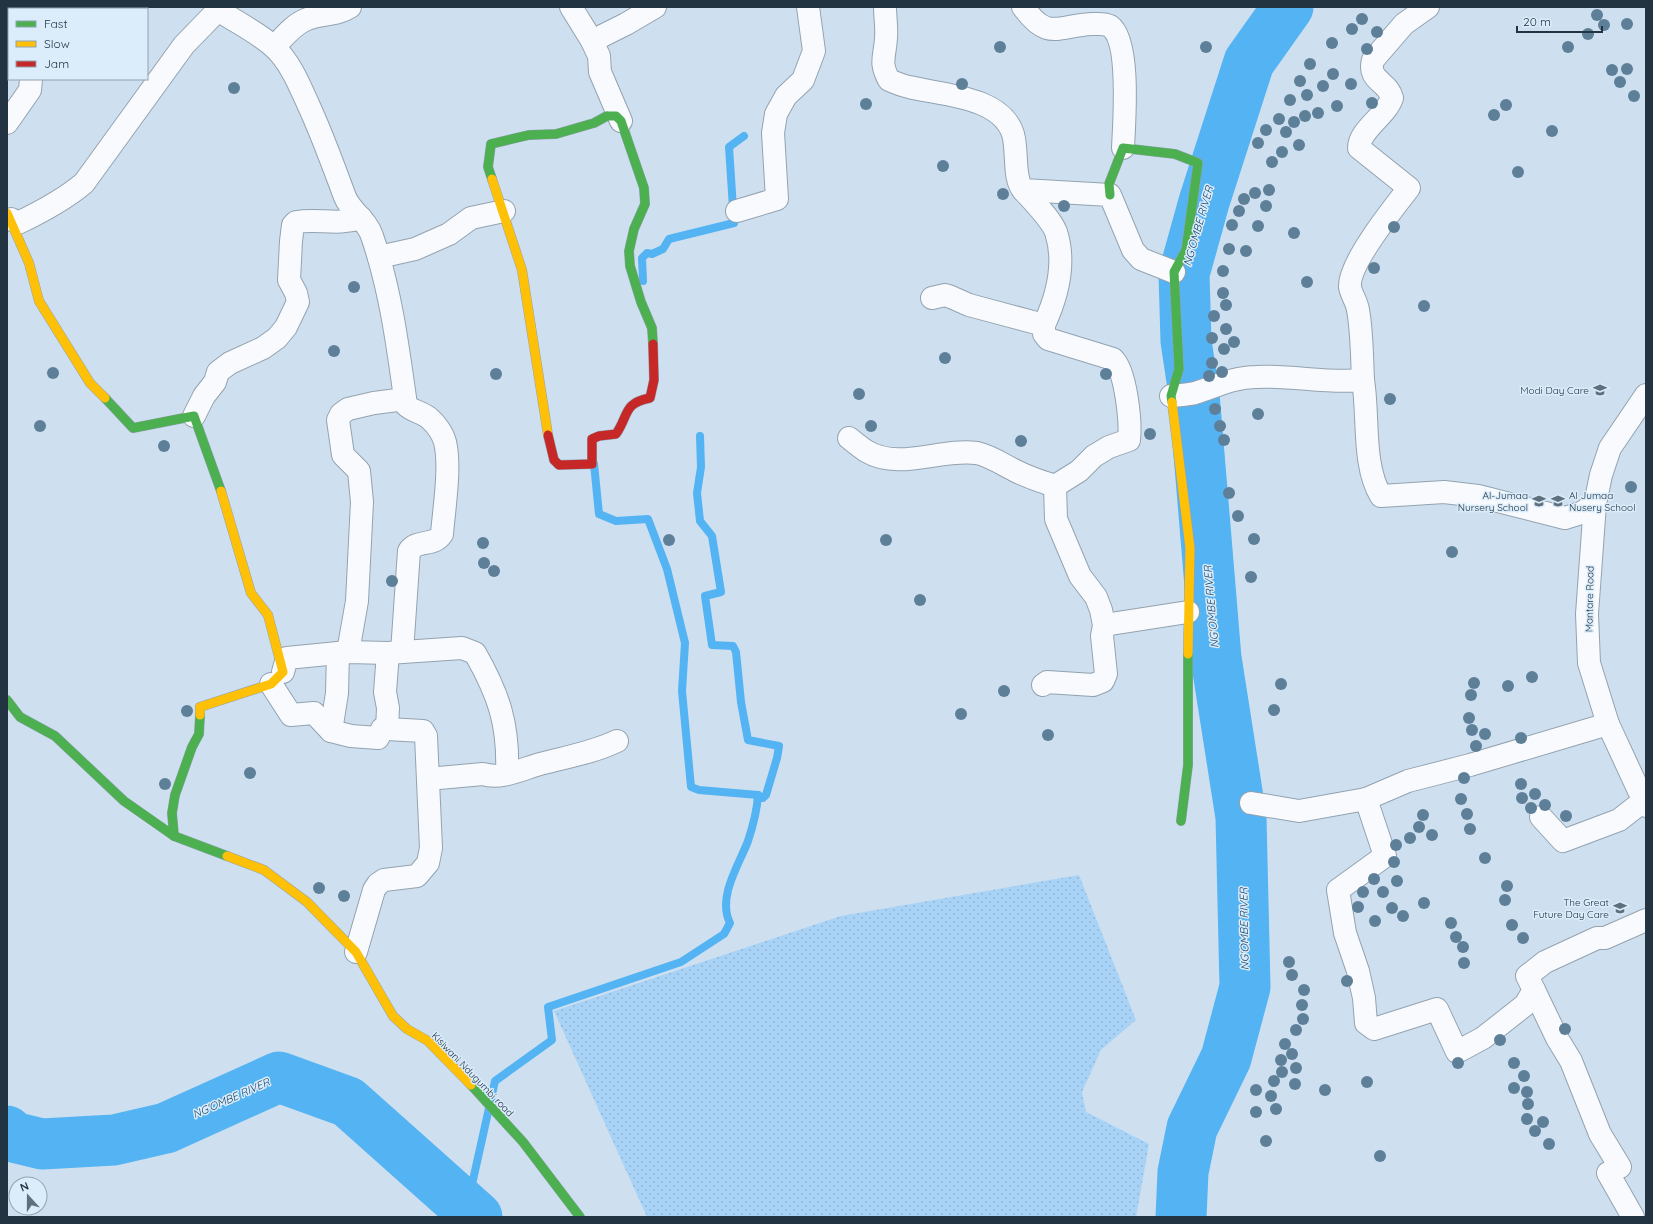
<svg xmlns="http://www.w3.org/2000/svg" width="1653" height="1224" font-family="Quicksand,sans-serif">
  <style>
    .grass { fill: url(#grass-dots) }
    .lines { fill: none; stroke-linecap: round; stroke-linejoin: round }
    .stream { stroke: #54b3f2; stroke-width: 8 }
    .river { stroke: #54b3f2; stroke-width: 51 }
    .street-casing { stroke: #93a2b0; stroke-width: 24 }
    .fast-casing { stroke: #93a2b0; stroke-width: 10 }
    .slow-casing { stroke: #93a2b0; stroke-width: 10 }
    .jam-casing { stroke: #93a2b0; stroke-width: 10 }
    .street { stroke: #f8fafd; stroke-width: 22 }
    .fast { stroke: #4caf50; stroke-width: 9 }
    .slow { stroke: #ffc107; stroke-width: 9 }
    .jam { stroke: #c62828; stroke-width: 9 }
    .tree { fill: #5d7f98 }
    .labels { text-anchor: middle; stroke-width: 3; stroke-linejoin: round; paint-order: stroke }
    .poi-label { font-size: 10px; fill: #223341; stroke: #dbecfb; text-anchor: end }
    .street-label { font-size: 10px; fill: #223341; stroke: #dbecfb }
    .water-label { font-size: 11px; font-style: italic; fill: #154365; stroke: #dbecfb }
  </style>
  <defs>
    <pattern id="grass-dots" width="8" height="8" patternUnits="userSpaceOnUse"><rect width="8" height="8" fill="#a9d3f6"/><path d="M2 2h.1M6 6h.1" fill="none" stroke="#91b6d4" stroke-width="1.8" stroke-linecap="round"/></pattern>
  </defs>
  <rect width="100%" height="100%" fill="#cee0f0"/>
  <polygon class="grass" points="1079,875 1136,1020 1101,1050 1082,1092 1086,1112 1149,1144 1136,1217 647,1217 554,1011 841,916"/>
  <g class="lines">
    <g class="stream">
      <polyline points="643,281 642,258 647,253 652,254 663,249 669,239 734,223 729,147 744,136"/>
      <polyline points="594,464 599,514 616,521 648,519 667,569 685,643 682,691 691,787 699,790 758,795"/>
      <path d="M467 1207 495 1081 552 1040 548 1007 681 962 724 934 730 923C717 897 739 865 748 841 753 826 757 811 758 795L763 798 766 795 777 758 779 746 748 740 741 702 736 652 733 646 712 645 705 596 721 592 712 536 700 521 697 493 701 467 700 436"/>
    </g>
    <g class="river">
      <polyline points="7,1131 13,1137 42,1144 114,1140 166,1128 279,1077 348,1102 477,1217"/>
      <polyline points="1181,1217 1183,1172 1192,1128 1226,1058 1245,987 1241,817 1216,658 1194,394 1186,341 1184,274 1204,202 1249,62 1288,7"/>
    </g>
    <g class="street-casing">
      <g id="street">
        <polyline points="10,7 13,9"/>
        <polyline points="571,7 592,41 599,56 600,72 621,121"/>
        <path d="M885 7C885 17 887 28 886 38 885 57 879 62 889 80 896 83 903 86 909 87 941 95 1001 96 1013 134 1018 151 1013 178 1023 190L1110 195 1133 250 1141 259 1174 272"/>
        <path d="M1023 7C1048 41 1056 26 1092 24 1098 24 1104 23 1110 26 1131 41 1124 124 1123 148"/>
        <path d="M218 10C236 22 257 32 274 47 290 62 299 84 308 104 322 134 333 165 345 197 351 212 367 220 372 236 391 291 398 348 406 405 413 412 423 412 430 419 436 424 443 434 445 442 451 466 444 509 442 534 434 547 417 539 409 551L402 652"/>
        <polyline points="592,41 626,24 655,7"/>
        <path d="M274 47C283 38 293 25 305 20 320 13 336 16 350 7"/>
        <polyline points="7,123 30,90 31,79"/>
        <path d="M1023 190C1033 201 1051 219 1056 232 1066 263 1057 297 1044 325"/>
        <polyline points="737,211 777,199 773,133 776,114 786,96 803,80 814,51 808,7"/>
        <path d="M11 219 18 223C41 212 64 200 84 183L184 45 218 10 223 7"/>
        <polyline points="379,257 415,249 449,234 471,218 504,211"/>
        <path d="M932 298 945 295 951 297 969 305 1044 325V334L1048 339 1113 359C1126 371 1131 422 1129 440L1109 447 1094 456 1079 471 1055 486"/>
        <path d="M1363 380C1362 359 1362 331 1358 310 1357 302 1351 294 1350 287 1348 264 1395 206 1409 188L1359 148C1359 130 1386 116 1392 98 1388 81 1367 81 1373 60L1404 24 1428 7"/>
        <polyline points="1646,395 1610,448 1601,475 1595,504 1587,614 1589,663 1608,724 1646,806"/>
        <path d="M1171 396C1178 395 1187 395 1195 393 1215 387 1234 377 1256 377 1292 375 1328 384 1363 380 1369 416 1362 465 1381 496L1444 492 1478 496 1565 518 1581 513 1595 504"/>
        <path d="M194 416 204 396 215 382 218 372 230 363 263 348 277 338 286 327 298 302 296 293 289 280 291 241 293 225 296 222C320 218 335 226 361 218"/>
        <path d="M849 438C854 442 860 447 866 451 900 471 940 448 977 453 991 456 1005 466 1018 472 1030 478 1043 482 1055 486"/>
        <polyline points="1104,625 1188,612"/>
        <polyline points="348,652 357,601 362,502 359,471 343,455 338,420 341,414 348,409 374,403 405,399"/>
        <path d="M283 672 287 658 348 652 388 653 462 648 475 653C499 695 509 725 507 774"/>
        <polyline points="271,684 291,715 314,713 331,731 351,736 378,738 382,729 387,729"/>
        <polyline points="1043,685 1047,682 1093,685 1103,681 1106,674 1102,636 1104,625 1101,610 1096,597 1080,576 1056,519 1055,486"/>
        <polyline points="331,731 337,693 338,653"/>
        <path d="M428 779 483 774C501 780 522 769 540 764 566 757 592 753 617 741"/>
        <polyline points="1366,799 1385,856 1338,890 1345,933 1358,971 1364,998 1366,1023 1374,1029 1437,1009 1457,1052 1483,1038 1525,1005 1534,990 1527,976 1545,962 1597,938 1605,938 1646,920"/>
        <polyline points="1251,803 1299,811 1366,799 1408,781 1470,765 1608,724"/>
        <polyline points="1541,817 1563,841 1619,820 1646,799"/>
        <polyline points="356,952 374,890 378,884 384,880 417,876 428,863 431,848 426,736 423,731 387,729 388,708 385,692 388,653"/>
        <polyline points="1534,990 1557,1038 1571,1061 1600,1134 1620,1167 1608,1173 1633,1217"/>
      </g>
    </g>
    <g class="fast-casing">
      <g id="fast">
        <polyline points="607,116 616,116 621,121 644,188 645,204 634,229 629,251 630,266 641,302 652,328 653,344"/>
        <polyline points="492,179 488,167 491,144 529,135 556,134 594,123 607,116"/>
        <polyline points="1110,195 1109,184 1123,148 1175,154 1198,163 1186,250 1174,272 1179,369 1171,396 1172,402"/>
        <polyline points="105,398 133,428 194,416 221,491"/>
        <polyline points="7,700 20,717 55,736 124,801 174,836 227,856"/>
        <polyline points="1181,821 1188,765 1188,654"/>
        <polyline points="174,836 172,813 175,795 192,747 199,734 200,715"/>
        <polyline points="471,1085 523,1142 580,1217"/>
      </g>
    </g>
    <g class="slow-casing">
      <g id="slow">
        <polyline points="492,179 522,270 548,435"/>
        <polyline points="7,213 29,263 39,301 90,383 105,398"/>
        <polyline points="1172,402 1190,548 1188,654"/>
        <polyline points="200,715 200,707 271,684 283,672 268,615 251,593 221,491"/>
        <polyline points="227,856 264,870 307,902 356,952 393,1016 407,1029 428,1041 471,1085"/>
      </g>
    </g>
    <g class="jam-casing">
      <path id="jam" d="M548 435 554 460 559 465 592 464V439L599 436 616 434C629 415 623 403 650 398L654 380 653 344"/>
    </g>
    <use href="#street" class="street"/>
    <use href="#fast" class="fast"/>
    <use href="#slow" class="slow"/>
    <use href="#jam" class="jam"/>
  </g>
  <g class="tree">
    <circle cx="1597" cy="15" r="6"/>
    <circle cx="1362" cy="19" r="6"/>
    <circle cx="1627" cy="24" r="6"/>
    <circle cx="1604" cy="25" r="6"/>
    <circle cx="1352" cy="29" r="6"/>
    <circle cx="1377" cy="32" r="6"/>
    <circle cx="1588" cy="34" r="6"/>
    <circle cx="1332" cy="43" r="6"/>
    <circle cx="1000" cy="47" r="6"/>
    <circle cx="1206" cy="47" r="6"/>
    <circle cx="1568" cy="47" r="6"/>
    <circle cx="1367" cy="49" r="6"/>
    <circle cx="1310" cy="64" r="6"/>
    <circle cx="1627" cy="69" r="6"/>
    <circle cx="1612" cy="70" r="6"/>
    <circle cx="1333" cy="74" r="6"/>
    <circle cx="1300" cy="81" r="6"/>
    <circle cx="1620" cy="82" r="6"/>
    <circle cx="962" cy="84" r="6"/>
    <circle cx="1351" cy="84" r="6"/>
    <circle cx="1323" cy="86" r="6"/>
    <circle cx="234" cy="88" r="6"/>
    <circle cx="1307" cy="95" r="6"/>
    <circle cx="1634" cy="96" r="6"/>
    <circle cx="1290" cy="100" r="6"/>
    <circle cx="1372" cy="103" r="6"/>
    <circle cx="866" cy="104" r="6"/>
    <circle cx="1506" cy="105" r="6"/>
    <circle cx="1337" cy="106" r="6"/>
    <circle cx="1318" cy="113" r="6"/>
    <circle cx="1494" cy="115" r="6"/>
    <circle cx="1305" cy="116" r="6"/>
    <circle cx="1279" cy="119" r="6"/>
    <circle cx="1294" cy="122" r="6"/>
    <circle cx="1266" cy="130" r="6"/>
    <circle cx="1552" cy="131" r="6"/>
    <circle cx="1286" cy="132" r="6"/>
    <circle cx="1258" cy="143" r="6"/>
    <circle cx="1299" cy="145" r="6"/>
    <circle cx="1282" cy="152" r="6"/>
    <circle cx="1272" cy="162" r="6"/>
    <circle cx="943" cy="166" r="6"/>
    <circle cx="1518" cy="172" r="6"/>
    <circle cx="1269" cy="190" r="6"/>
    <circle cx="1255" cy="193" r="6"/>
    <circle cx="1003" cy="194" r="6"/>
    <circle cx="1244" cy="199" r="6"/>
    <circle cx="1064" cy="206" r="6"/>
    <circle cx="1266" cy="206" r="6"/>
    <circle cx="1239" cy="211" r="6"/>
    <circle cx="1232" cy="225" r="6"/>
    <circle cx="1258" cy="226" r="6"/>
    <circle cx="1394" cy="227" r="6"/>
    <circle cx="1294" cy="233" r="6"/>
    <circle cx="1229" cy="249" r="6"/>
    <circle cx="1246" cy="251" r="6"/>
    <circle cx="1374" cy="268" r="6"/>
    <circle cx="1223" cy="271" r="6"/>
    <circle cx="1307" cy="282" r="6"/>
    <circle cx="354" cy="287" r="6"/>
    <circle cx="1223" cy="293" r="6"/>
    <circle cx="1226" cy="305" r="6"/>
    <circle cx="1424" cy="306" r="6"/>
    <circle cx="1214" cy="316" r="6"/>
    <circle cx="1226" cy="329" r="6"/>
    <circle cx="1212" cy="338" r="6"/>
    <circle cx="1234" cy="342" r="6"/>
    <circle cx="1224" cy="349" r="6"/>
    <circle cx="334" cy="351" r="6"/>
    <circle cx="945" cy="358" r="6"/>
    <circle cx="1212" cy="363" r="6"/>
    <circle cx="1222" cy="372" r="6"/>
    <circle cx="53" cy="373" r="6"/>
    <circle cx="496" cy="374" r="6"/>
    <circle cx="1106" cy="374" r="6"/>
    <circle cx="1209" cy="376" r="6"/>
    <circle cx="859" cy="394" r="6"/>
    <circle cx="1390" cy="399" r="6"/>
    <circle cx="1215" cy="409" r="6"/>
    <circle cx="1258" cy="414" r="6"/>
    <circle cx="40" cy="426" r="6"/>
    <circle cx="871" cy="426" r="6"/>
    <circle cx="1220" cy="426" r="6"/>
    <circle cx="1150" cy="434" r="6"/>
    <circle cx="1224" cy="440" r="6"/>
    <circle cx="1021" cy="441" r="6"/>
    <circle cx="164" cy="446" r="6"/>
    <circle cx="1631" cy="487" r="6"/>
    <circle cx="1229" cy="493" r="6"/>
    <circle cx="1238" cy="516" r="6"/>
    <circle cx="1254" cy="539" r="6"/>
    <circle cx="669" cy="540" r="6"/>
    <circle cx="886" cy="540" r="6"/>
    <circle cx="483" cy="543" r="6"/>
    <circle cx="1452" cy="552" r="6"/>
    <circle cx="484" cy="563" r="6"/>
    <circle cx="494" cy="571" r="6"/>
    <circle cx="1251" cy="577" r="6"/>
    <circle cx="392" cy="581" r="6"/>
    <circle cx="920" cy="600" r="6"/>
    <circle cx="1532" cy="677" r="6"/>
    <circle cx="1474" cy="683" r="6"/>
    <circle cx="1281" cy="684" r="6"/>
    <circle cx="1508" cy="686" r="6"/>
    <circle cx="1004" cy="691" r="6"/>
    <circle cx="1471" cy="695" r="6"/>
    <circle cx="1274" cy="710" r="6"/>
    <circle cx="187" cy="711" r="6"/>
    <circle cx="961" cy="714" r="6"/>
    <circle cx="1469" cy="718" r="6"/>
    <circle cx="1472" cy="730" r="6"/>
    <circle cx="1485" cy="734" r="6"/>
    <circle cx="1048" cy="735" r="6"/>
    <circle cx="1521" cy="738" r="6"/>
    <circle cx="1476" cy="746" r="6"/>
    <circle cx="250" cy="773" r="6"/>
    <circle cx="1464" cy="778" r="6"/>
    <circle cx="165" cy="784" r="6"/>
    <circle cx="1521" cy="784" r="6"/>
    <circle cx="1535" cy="794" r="6"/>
    <circle cx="1522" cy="798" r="6"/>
    <circle cx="1461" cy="799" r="6"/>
    <circle cx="1545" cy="805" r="6"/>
    <circle cx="1531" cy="808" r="6"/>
    <circle cx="1467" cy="814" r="6"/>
    <circle cx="1423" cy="815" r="6"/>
    <circle cx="1566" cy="816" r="6"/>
    <circle cx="1419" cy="827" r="6"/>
    <circle cx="1470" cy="829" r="6"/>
    <circle cx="1432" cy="835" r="6"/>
    <circle cx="1410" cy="838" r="6"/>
    <circle cx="1396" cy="845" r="6"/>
    <circle cx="1485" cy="858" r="6"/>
    <circle cx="1394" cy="862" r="6"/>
    <circle cx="1374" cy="879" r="6"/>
    <circle cx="1397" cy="881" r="6"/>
    <circle cx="1507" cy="886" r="6"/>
    <circle cx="319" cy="888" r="6"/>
    <circle cx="1363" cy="892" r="6"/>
    <circle cx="1383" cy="892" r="6"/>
    <circle cx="344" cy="896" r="6"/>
    <circle cx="1505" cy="900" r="6"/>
    <circle cx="1424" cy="903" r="6"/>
    <circle cx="1358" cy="907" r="6"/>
    <circle cx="1392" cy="908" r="6"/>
    <circle cx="1403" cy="916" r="6"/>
    <circle cx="1375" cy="921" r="6"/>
    <circle cx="1451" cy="923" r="6"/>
    <circle cx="1512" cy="925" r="6"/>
    <circle cx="1456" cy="937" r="6"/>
    <circle cx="1523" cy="938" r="6"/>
    <circle cx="1463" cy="947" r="6"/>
    <circle cx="1289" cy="962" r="6"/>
    <circle cx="1464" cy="963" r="6"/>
    <circle cx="1292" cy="975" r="6"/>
    <circle cx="1347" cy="981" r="6"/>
    <circle cx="1304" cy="990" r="6"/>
    <circle cx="1302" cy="1005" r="6"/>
    <circle cx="1303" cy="1019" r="6"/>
    <circle cx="1565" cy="1029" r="6"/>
    <circle cx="1296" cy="1030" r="6"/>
    <circle cx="1500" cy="1040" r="6"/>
    <circle cx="1285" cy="1044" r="6"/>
    <circle cx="1292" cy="1054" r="6"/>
    <circle cx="1281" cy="1060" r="6"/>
    <circle cx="1458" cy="1063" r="6"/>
    <circle cx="1514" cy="1063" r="6"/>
    <circle cx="1296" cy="1068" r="6"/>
    <circle cx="1282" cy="1072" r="6"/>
    <circle cx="1524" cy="1076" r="6"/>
    <circle cx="1274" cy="1081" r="6"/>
    <circle cx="1367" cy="1082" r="6"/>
    <circle cx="1295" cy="1084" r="6"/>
    <circle cx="1514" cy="1088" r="6"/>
    <circle cx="1256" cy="1090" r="6"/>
    <circle cx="1325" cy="1090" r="6"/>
    <circle cx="1527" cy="1092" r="6"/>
    <circle cx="1271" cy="1096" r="6"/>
    <circle cx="1528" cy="1104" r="6"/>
    <circle cx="1276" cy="1109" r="6"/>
    <circle cx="1256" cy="1112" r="6"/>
    <circle cx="1527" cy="1119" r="6"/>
    <circle cx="1543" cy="1122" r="6"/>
    <circle cx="1535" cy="1131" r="6"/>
    <circle cx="1266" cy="1141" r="6"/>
    <circle cx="1549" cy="1144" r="6"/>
    <circle cx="1380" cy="1156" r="6"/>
  </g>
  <defs>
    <g id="school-bare" transform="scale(1.08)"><path d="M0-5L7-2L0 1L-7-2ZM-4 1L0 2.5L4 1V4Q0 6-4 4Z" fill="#5e707e" stroke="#dbecfb" stroke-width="2.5" paint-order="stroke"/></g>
  </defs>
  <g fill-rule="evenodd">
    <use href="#school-bare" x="1600" y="390"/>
    <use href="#school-bare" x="1539" y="501"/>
    <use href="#school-bare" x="1558" y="501"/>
    <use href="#school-bare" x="1620" y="908"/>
  </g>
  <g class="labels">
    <g class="poi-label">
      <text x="1589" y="394">Modi Day Care</text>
      <text x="1528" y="499">Al-Jumaa<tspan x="1528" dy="12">Nursery School</tspan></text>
      <text x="1569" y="499" text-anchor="start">Al Jumaa<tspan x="1569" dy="12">Nusery School</tspan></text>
      <text x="1609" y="906">The Great<tspan x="1609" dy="12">Future Day Care</tspan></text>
    </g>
    <g class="street-label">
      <text transform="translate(1589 599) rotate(-89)" y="4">Mantare Road</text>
      <text transform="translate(473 1074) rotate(46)" y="4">Kisiwani Ndugumbi road</text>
    </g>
    <g class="water-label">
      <text transform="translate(1198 226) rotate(-74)" y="4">NG'OMBE RIVER</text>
      <text transform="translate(1211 607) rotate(-95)" y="4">NG'OMBE RIVER</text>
      <text transform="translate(1244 929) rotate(-91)" y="4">NG'OMBE RIVER</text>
      <text transform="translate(231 1098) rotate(-24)" y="4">NG'OMBE RIVER</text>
    </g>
  </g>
  <rect width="1653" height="1224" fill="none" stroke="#223341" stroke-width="16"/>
  <rect x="8" y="8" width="140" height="72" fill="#dbecfb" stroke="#91a2b1"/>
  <rect x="16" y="21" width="20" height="6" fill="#4caf50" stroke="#91a2b1"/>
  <text x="44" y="28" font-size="12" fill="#223341">Fast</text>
  <rect x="16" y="41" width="20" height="6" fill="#ffc107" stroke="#91a2b1"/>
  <text x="44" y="48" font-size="12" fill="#223341">Slow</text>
  <rect x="16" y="61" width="20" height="6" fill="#c62828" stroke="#91a2b1"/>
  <text x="44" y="68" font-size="12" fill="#223341">Jam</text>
  <g transform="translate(28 1196) rotate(339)"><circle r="19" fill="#dbecfb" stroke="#91a2b1"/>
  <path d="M0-3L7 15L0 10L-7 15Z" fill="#5e707e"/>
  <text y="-6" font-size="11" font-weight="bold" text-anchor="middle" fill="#223341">N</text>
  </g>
  <path d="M1517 26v6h85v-6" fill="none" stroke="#223341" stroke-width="2"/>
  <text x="1523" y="26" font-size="12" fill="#223341" stroke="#dbecfb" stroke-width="3" paint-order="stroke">20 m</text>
</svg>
